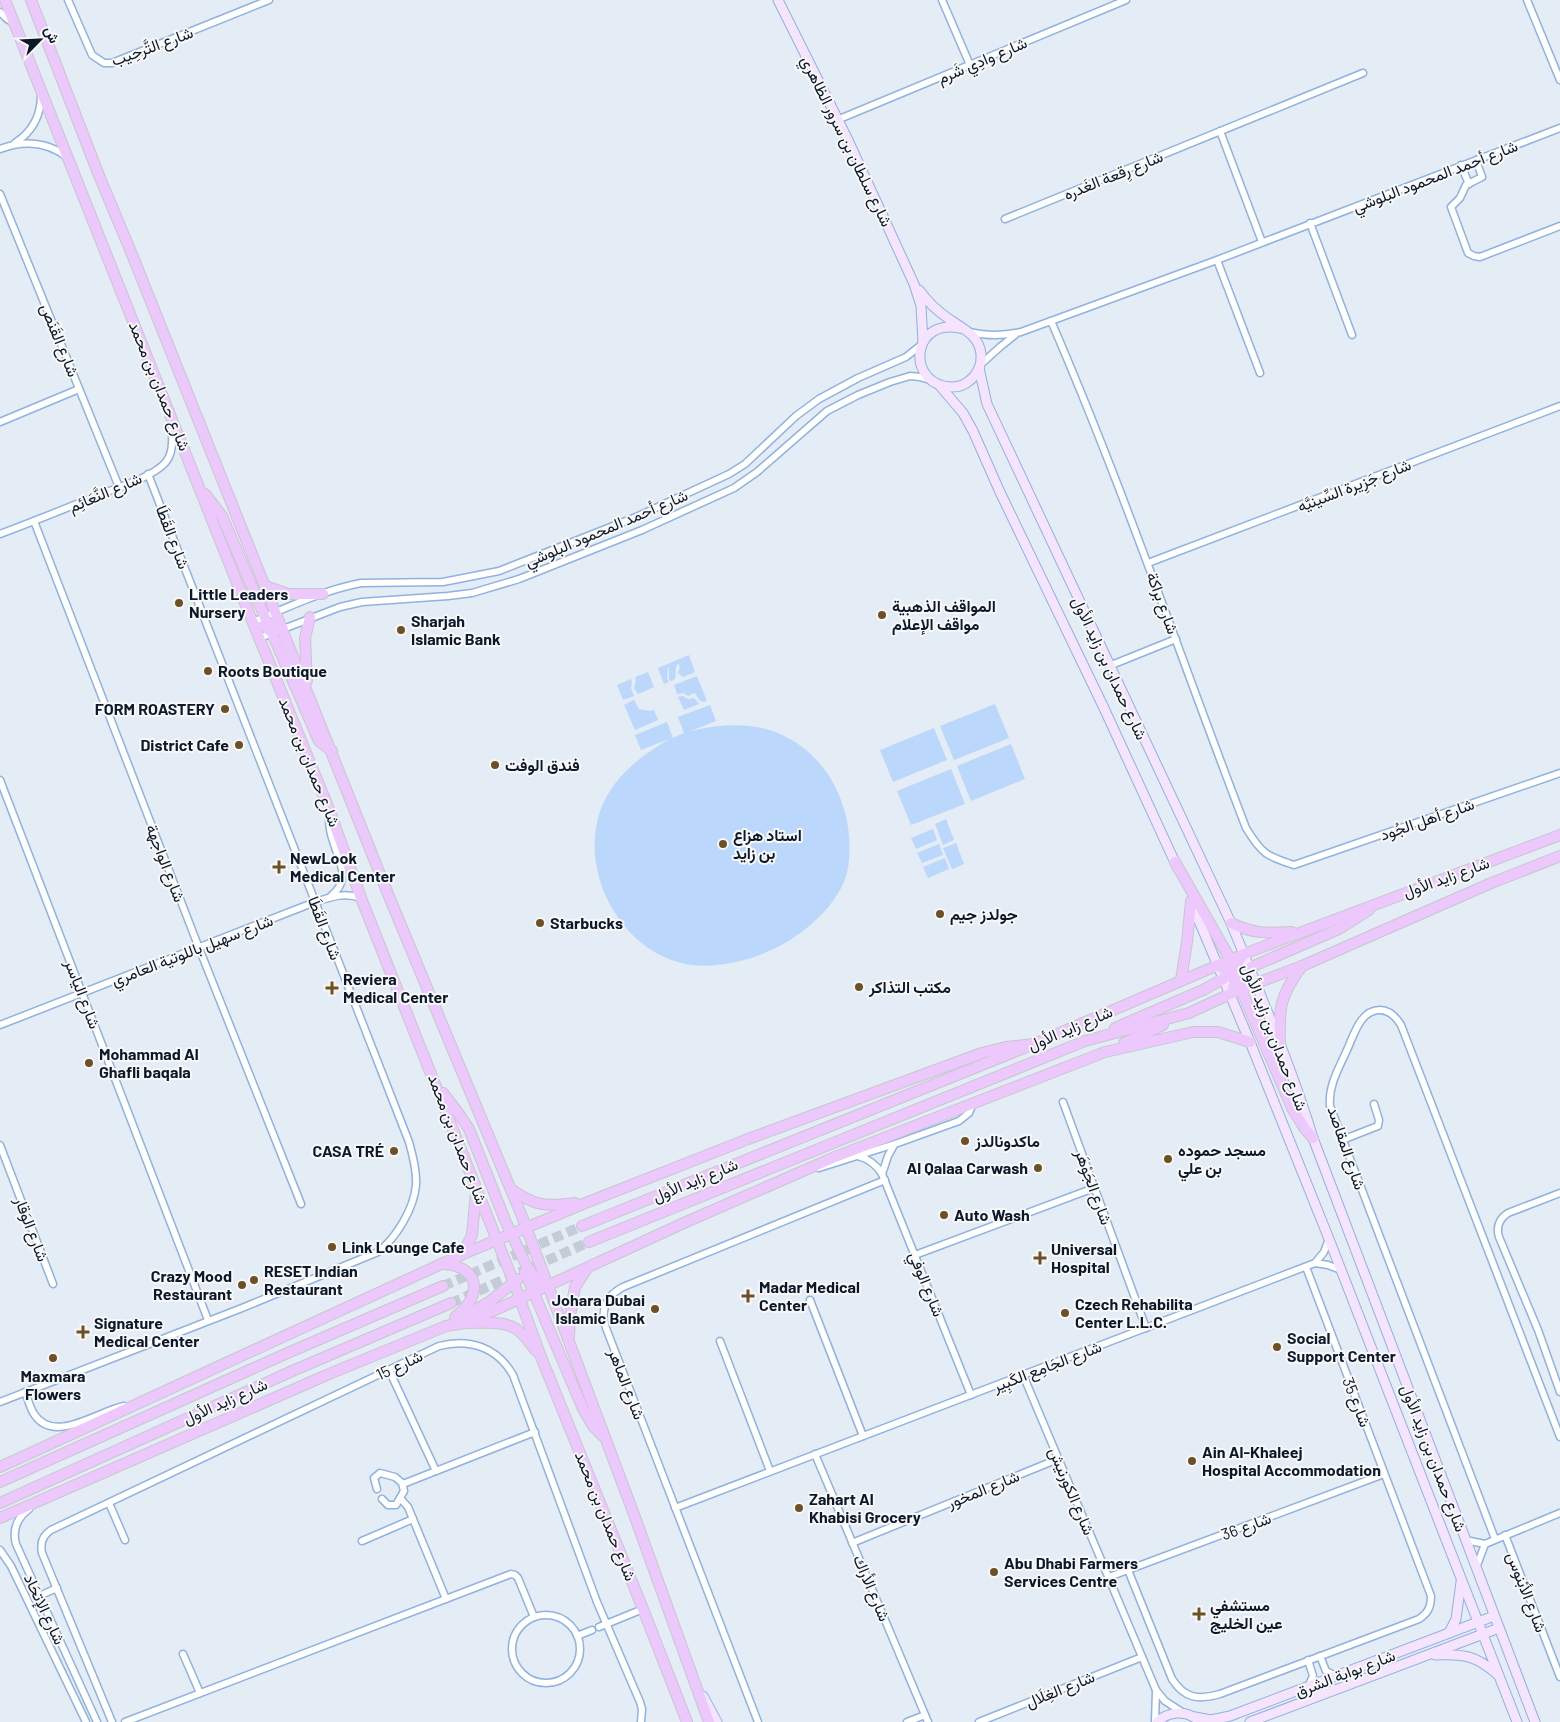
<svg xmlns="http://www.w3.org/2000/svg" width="1560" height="1722" font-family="Barlow,Vazirmatn,sans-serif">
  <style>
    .green { fill: #bbd7fc }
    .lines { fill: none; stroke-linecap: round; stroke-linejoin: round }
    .primary-tunnel { stroke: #c4ccd7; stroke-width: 10; stroke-dasharray: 10 5; stroke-linecap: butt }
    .street-casing { stroke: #8fb2e1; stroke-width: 9 }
    .secondary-casing { stroke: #8fb2e1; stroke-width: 11 }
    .primary-casing { stroke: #c5c8cc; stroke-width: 12 }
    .street { stroke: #fff; stroke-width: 6 }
    .secondary { stroke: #f6e3fe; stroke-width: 9 }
    .primary { stroke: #edc8fd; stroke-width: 10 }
    .poi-dot { fill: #6d5024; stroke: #f8f8f8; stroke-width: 2 }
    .labels { text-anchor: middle; stroke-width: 4; stroke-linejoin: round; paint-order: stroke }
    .street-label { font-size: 16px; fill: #0c192a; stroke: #f8f8f8 }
    .poi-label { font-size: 16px; font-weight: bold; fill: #0c192a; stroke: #f8f8f8; text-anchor: start }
  </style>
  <rect width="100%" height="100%" fill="#e4ecf5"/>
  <g class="green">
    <path d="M689 655 695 672 683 677 678 673 680 667 678 663C673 672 678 674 674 680L671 681 669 680V667H668L667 679 669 682 664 684 658 668Z"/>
    <polygon points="648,672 654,687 638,694 634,688 636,681 635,677"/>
    <polygon points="697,676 707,701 704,702 700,701 695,693 688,696 684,693 677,694 674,685"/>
    <polygon points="631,679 632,682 631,688 634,696 623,700 617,685"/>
    <polygon points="683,696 688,699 694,698 699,704 684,710 678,697"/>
    <polygon points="634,700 639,709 649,711 654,710 658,720 635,730 624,705"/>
    <polygon points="995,704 1009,738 954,760 940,726"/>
    <path d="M710 705 716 721 688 732C720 723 758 721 788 738 834 762 856 818 848 868 843 896 819 920 796 936 766 957 718 972 681 963 617 947 576 865 603 804 616 774 643 755 669 739L641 750 635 735 667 722 673 738 684 733 678 717Z"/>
    <polygon points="934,728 947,760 893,782 880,750"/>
    <polygon points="1011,744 1025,779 971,801 957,766"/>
    <polygon points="951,769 965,804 911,825 897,791"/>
    <polygon points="946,819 954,840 943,845 935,824"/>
    <polygon points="933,829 937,840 916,849 911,838"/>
    <polygon points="956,843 964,864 952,869 943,848"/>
    <polygon points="939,844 943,855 922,863 917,853"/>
    <polygon points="945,858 949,869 928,878 923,867"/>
  </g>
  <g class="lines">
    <g class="primary-tunnel">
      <polyline points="443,1286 582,1226"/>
      <polyline points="451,1303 589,1242"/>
    </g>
    <g class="street-casing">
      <g id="street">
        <polyline points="68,0 92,55 104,63 112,63 269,0"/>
        <polyline points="942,0 970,65"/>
        <polyline points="1527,0 1560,80"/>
        <polyline points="0,12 7,19 14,23"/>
        <polyline points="837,120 1126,0"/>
        <polyline points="1220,131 1262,242"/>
        <path d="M15 143C32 132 41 116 41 95"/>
        <path d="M0 149C24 140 46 141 67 157"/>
        <polyline points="1476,160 1482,177 1466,185 1460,198 1451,207 1468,253 1474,256 1480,257 1560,226"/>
        <polyline points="1461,165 1469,184"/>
        <polyline points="0,194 119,487"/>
        <polyline points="1005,219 1363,73"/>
        <polyline points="1310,223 1352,335"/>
        <polyline points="1217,260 1260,373"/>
        <path d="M1051 321C1123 487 1181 659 1246 828 1262 854 1266 856 1294 865L1560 773"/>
        <path d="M969 332C988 336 1002 336 1021 332L1217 260 1560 128"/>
        <polyline points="980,365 1000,347 1015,335"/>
        <polyline points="0,422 79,389"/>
        <polyline points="34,521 199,948 301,1204"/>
        <path d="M0 534C35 521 69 507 104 493 122 486 152 477 165 463 174 453 172 439 172 426"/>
        <polyline points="1148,563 1560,406"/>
        <path d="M253 622C288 607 324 590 361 583L443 582 499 571 636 517 729 474 745 464 796 416 819 399 858 378 906 357 921 345"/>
        <polyline points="260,638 340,607 362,602 448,596 472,593 519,579 642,530 734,488 757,472 827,411 858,395 890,382 910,376 920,377 930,380"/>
        <polyline points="1109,666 1176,639"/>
        <polyline points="0,780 208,1320"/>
        <path d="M329 817C329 825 330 833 333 841 339 862 352 879 331 896"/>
        <path d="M0 1025 315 902C331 897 344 892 361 898"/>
        <polyline points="1063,1102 1146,1328"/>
        <polyline points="1342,1140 1378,1126 1379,1120 1374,1104"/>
        <polyline points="0,1145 53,1284"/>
        <path d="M858 1156C869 1159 876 1164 882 1174L971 1395"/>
        <polyline points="819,1168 895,1144 959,1121 969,1113 973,1103"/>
        <polyline points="882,1174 888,1156 894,1145"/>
        <path d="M1560 1193 1508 1213C1499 1219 1496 1227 1499 1237L1538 1330 1560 1392"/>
        <polyline points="915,1255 1094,1188"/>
        <polyline points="1315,1263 1328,1265 1341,1270"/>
        <polyline points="810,1300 863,1436"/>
        <polyline points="720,1341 770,1471"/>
        <polyline points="389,1370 436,1471"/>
        <polyline points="1023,1375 1156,1690 1165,1701 1182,1712"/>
        <path d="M25 1392C28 1399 30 1408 34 1414 54 1445 98 1411 124 1406"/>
        <path d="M0 1402 242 1308 378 1252C396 1238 414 1209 416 1185 417 1171 413 1156 409 1142L148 474"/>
        <polyline points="815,1454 928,1722"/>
        <polyline points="403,1484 535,1432"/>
        <polyline points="377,1489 374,1478 380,1473 395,1477 402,1483 404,1491 396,1505 388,1505 382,1499"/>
        <polyline points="400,1498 408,1507 446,1599"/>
        <polyline points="109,1503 125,1540"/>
        <polyline points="675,1508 1315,1263 1324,1252 1329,1239"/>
        <path d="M29 1509C17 1518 12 1529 16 1544L97 1722"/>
        <polyline points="1505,1535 1560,1677"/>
        <path d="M1495 1539 1330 1106C1328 1086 1339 1068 1347 1050 1354 1035 1360 1010 1380 1010 1390 1010 1396 1017 1401 1025L1560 1437"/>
        <polyline points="1465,1540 1485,1544 1560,1513"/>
        <polyline points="362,1541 413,1519"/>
        <polyline points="852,1543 1058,1459"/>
        <polyline points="0,1550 11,1566 86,1722"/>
        <polyline points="1476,1568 1485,1544"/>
        <path d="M1128 1570 1172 1679C1185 1699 1198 1700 1220 1694L1419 1619C1428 1613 1431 1607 1431 1596L1306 1267"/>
        <polyline points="1109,1577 1384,1474"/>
        <polyline points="39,1596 57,1588"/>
        <circle cx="546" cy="1649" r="34"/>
        <polyline points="599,1627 643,1609"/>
        <polyline points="577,1636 592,1630"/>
        <polyline points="183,1654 200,1693"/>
        <polyline points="1320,1656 1326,1671 1336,1676"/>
        <polyline points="1308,1687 1313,1676 1308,1660"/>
        <path d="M112 1722 42 1553C40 1543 43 1535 51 1530L439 1346C469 1338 497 1347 513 1375L597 1602 640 1702 642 1709 641 1722"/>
        <polyline points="125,1722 511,1574 515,1575 518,1578 534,1617"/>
        <path d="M758 1722 606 1328C600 1310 606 1296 623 1287L885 1180"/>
        <polyline points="907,1722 925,1715"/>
        <polyline points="979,1722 1142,1657"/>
        <polyline points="1155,1722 1156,1691"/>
      </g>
    </g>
    <g class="secondary-casing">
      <g id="secondary">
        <polyline points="778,0 848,140 914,284 921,306 923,342"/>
        <path d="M919 290C927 301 937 311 949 319 963 329 979 335 981 354 982 365 977 375 969 381 962 387 953 388 944 386 906 378 913 315 964 329"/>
        <path d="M979 368 987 404 1231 923C1260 994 1291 1065 1313 1138L1535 1722"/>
        <polyline points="940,386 963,413 973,431 999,490 1103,706 1178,869"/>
        <polyline points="1191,902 1250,1042 1329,1239 1517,1722"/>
        <polyline points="1449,1633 1456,1619 1461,1582"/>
        <path d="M1435 1655C1464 1654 1476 1655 1498 1675"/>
        <polyline points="703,1696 717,1722"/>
        <polyline points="1195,1717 1211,1720 1230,1716 1494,1616"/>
        <path d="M1157 1722C1169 1711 1185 1710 1198 1720"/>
        <polyline points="1250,1722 1499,1628"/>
      </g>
    </g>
    <g class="primary-casing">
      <g id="primary">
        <polyline points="5,0 249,613 329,809 361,898 514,1283 541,1357 643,1609 687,1722"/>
        <polyline points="31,0 100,178 131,252 388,894 521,1214 632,1509 709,1722"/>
        <polyline points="205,494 222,516 267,622 275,628 283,629"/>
        <polyline points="265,586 288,594 323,594"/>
        <polyline points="264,625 272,633 319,741 332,751"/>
        <polyline points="307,681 305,638 310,617"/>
        <polyline points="1175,862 1233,964"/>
        <path d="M1231 923C1254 934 1266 933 1292 932"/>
        <polyline points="1217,965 1230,972 1241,989 1292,1108 1305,1129 1313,1138"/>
        <polyline points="1181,980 1187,942 1191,901"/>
        <polyline points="1233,987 1240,975 1249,968 1339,929 1369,910"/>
        <polyline points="1115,1028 1203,990 1223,979 1243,955"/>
        <polyline points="1124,1043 1163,1025"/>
        <path d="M1280 1046C1279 1008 1279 997 1302 966"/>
        <polyline points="443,1093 459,1114 469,1129 505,1220 527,1267 535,1278 548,1286"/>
        <path d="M511 1189C534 1206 547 1207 575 1203"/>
        <polyline points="582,1226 1034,1044 1244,954 1560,835"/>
        <polyline points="589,1242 1085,1041 1189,1013 1241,989 1302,966 1489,884 1560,856"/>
        <polyline points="463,1254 472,1235 476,1192"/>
        <path d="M442 1264C461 1264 482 1276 471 1299 468 1306 461 1312 455 1317"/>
        <polyline points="525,1272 583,1409 593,1426 603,1436"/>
        <polyline points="456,1321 489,1302 518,1279"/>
        <path d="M469 1323C485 1323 508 1320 520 1332 526 1337 531 1345 536 1351"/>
        <polyline points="569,1336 570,1316 575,1287 586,1270"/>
        <polyline points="0,1467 463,1254 588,1202 748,1139 982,1053 1006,1047 1034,1044"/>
        <polyline points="0,1482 283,1355 443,1286"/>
        <polyline points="0,1503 290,1372 451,1303"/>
        <polyline points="0,1518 329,1374 446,1326 465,1323 508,1304 686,1222 835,1157 1105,1052 1193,1032 1218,1032 1250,1042"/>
      </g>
    </g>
    <use href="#street" class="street"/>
    <use href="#secondary" class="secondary"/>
    <use href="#primary" class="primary"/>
  </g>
  <g class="poi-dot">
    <circle cx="179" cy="603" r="5"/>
    <circle cx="882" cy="615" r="5"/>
    <circle cx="401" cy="630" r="5"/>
    <circle cx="208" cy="671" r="5"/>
    <circle cx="225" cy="709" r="5"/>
    <circle cx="239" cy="745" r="5"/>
    <circle cx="495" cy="765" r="5"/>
    <circle cx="723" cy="844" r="5"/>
    <path d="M276.5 859.5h5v5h5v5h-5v5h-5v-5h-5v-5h5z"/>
    <circle cx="940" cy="914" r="5"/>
    <circle cx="540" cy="923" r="5"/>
    <circle cx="859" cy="987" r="5"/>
    <path d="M329.5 980.5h5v5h5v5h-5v5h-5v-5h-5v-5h5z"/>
    <circle cx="89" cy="1063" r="5"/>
    <circle cx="965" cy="1141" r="5"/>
    <circle cx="394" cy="1151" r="5"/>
    <circle cx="1168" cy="1159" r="5"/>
    <circle cx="1038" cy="1168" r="5"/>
    <circle cx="944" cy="1215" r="5"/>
    <circle cx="332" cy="1247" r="5"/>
    <path d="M1037.5 1250.5h5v5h5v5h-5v5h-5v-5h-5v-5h5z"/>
    <circle cx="254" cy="1280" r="5"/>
    <circle cx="242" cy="1285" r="5"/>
    <path d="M745.5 1288.5h5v5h5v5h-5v5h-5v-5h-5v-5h5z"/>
    <circle cx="655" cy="1309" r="5"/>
    <circle cx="1065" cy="1313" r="5"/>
    <path d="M80.5 1324.5h5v5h5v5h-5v5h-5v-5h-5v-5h5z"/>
    <circle cx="1277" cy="1347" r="5"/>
    <circle cx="53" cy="1358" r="5"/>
    <circle cx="1192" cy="1461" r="5"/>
    <circle cx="799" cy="1508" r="5"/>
    <circle cx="994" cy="1572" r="5"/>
    <path d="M1196.5 1606.5h5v5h5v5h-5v5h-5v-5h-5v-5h5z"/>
  </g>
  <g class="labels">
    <g class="street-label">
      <text transform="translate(152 46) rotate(-20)" y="6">شارع التَّرحِيب</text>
      <text transform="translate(982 60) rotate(-23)" y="6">شارع وادِي شَرم</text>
      <text transform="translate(847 141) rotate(64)" y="6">شارع سلطان بن سرور الظاهري</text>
      <text transform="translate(1113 175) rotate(-22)" y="6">شارع رِقعة الغَدره</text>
      <text transform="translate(1435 176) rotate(-21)" y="6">شارع أحمد المحمود البلوشي</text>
      <text transform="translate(60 340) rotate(68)" y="6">شارع القَنَص</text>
      <text transform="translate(160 386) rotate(68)" y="6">شارع حمدان بن محمد</text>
      <text transform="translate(1354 485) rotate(-21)" y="6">شارع جَزِيرة السِّينيَّه</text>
      <text transform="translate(105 492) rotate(-23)" y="6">شارع النَّعَائِم</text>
      <text transform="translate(606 528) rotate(-23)" y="6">شارع أحمد المحمود البلوشي</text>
      <text transform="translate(173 537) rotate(69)" y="6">شارع القَطَا</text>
      <text transform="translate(1163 603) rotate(70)" y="6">شارع براكة</text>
      <text transform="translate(1110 668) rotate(65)" y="6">شارع حمدان بن زايد الأول</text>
      <text transform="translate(310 762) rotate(68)" y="6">شارع حمدان بن محمد</text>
      <text transform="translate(1427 819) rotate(-19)" y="6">شارع أهل الجُود</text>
      <text transform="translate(166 863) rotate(69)" y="6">شارع الواجهة</text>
      <text transform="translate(1446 877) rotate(-20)" y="6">شارع زايد الأول</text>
      <text transform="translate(325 928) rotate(69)" y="6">شارع القَطَا</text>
      <text transform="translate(192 950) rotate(-21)" y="6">شارع سهيل باللوتية العامري</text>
      <text transform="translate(83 994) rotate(69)" y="6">شارع الياسر</text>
      <text transform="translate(1070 1028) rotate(-23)" y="6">شارع زايد الأول</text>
      <text transform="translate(1275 1037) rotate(69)" y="6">شارع حمدان بن زايد الأول</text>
      <text transform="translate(458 1139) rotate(69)" y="6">شارع حمدان بن محمد</text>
      <text transform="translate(1347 1148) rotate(71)" y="6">شارع المقاصد</text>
      <text transform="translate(695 1180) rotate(-22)" y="6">شارع زايد الأول</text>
      <text transform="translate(1094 1187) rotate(70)" y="6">شارع الجَوْهَر</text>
      <text transform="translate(32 1229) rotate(69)" y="6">شارع الوَقار</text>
      <text transform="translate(927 1284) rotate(68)" y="6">شارع الوفي</text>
      <text transform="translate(399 1365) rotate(-25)" y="6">شارع 15</text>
      <text transform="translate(1047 1366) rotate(-21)" y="6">شارع الجَامِع الكَبِير</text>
      <text transform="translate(627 1384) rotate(69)" y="6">شارع الماهر</text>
      <text transform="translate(225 1401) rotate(-24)" y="6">شارع زايد الأول</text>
      <text transform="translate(1357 1402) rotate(69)" y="6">شارع 35</text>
      <text transform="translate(1434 1458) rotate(69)" y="6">شارع حمدان بن زايد الأول</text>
      <text transform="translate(983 1489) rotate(-22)" y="6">شارع المخور</text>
      <text transform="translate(1072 1491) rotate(67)" y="6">شارع الكورنيش</text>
      <text transform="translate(606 1516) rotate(68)" y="6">شارع حمدان بن محمد</text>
      <text transform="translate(1246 1526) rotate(-20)" y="6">شارع 36</text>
      <text transform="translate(872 1588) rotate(67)" y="6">شارع الأراك</text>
      <text transform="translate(1527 1592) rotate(69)" y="6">شارع الأبْنوس</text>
      <text transform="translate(45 1609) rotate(65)" y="6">شارع الإتحَاد</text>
      <text transform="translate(1345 1673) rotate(-21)" y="6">شارع بوابة الشرق</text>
      <text transform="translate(1060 1689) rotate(-22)" y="6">شارع الغِلَال</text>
    </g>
    <g class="poi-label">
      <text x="189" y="600">Little Leaders<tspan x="189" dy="18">Nursery</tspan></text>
      <text x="892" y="612">المواقف الذهبية<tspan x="892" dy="18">مواقف الإعلام</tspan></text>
      <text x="411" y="627">Sharjah<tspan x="411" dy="18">Islamic Bank</tspan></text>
      <text x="218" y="677">Roots Boutique</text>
      <text x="215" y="715" text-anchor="end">FORM ROASTERY</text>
      <text x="229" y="751" text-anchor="end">District Cafe</text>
      <text x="505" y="771">فندق الوفت</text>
      <text x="733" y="841">استاد هزاع<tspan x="733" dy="18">بن زايد</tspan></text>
      <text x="290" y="864">NewLook<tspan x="290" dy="18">Medical Center</tspan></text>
      <text x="950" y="920">جولدز جيم</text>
      <text x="550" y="929">Starbucks</text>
      <text x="343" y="985">Reviera<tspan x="343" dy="18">Medical Center</tspan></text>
      <text x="869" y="993">مكتب التذاكر</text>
      <text x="99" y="1060">Mohammad Al<tspan x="99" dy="18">Ghafli baqala</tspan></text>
      <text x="975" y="1147">ماكدونالدز</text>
      <text x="1178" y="1156">مسجد حموده<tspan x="1178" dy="18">بن علي</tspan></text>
      <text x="384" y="1157" text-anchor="end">CASA TRÉ</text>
      <text x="1028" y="1174" text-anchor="end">Al Qalaa Carwash</text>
      <text x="954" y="1221">Auto Wash</text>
      <text x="342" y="1253">Link Lounge Cafe</text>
      <text x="1051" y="1255">Universal<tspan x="1051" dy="18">Hospital</tspan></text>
      <text x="264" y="1277">RESET Indian<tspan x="264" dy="18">Restaurant</tspan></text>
      <text x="232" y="1282" text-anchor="end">Crazy Mood<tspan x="232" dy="18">Restaurant</tspan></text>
      <text x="759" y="1293">Madar Medical<tspan x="759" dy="18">Center</tspan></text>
      <text x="645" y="1306" text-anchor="end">Johara Dubai<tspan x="645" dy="18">Islamic Bank</tspan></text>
      <text x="1075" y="1310">Czech Rehabilita<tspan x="1075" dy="18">Center L.L.C.</tspan></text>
      <text x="94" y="1329">Signature<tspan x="94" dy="18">Medical Center</tspan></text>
      <text x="1287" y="1344">Social<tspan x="1287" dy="18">Support Center</tspan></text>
      <text x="53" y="1382" text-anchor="middle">Maxmara<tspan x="53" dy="18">Flowers</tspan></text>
      <text x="1202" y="1458">Ain Al-Khaleej<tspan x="1202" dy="18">Hospital Accommodation</tspan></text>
      <text x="809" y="1505">Zahart Al<tspan x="809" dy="18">Khabisi Grocery</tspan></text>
      <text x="1004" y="1569">Abu Dhabi Farmers<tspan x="1004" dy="18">Services Centre</tspan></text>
      <text x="1210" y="1611">مستشفي<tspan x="1210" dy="18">عين الخليج</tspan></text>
    </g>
  </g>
  <g transform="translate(40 40) rotate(66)" stroke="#f8f8f8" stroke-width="4" paint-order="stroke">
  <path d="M0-4L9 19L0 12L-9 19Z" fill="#0c192a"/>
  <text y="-8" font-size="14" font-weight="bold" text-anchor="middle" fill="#0c192a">ش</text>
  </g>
</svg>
